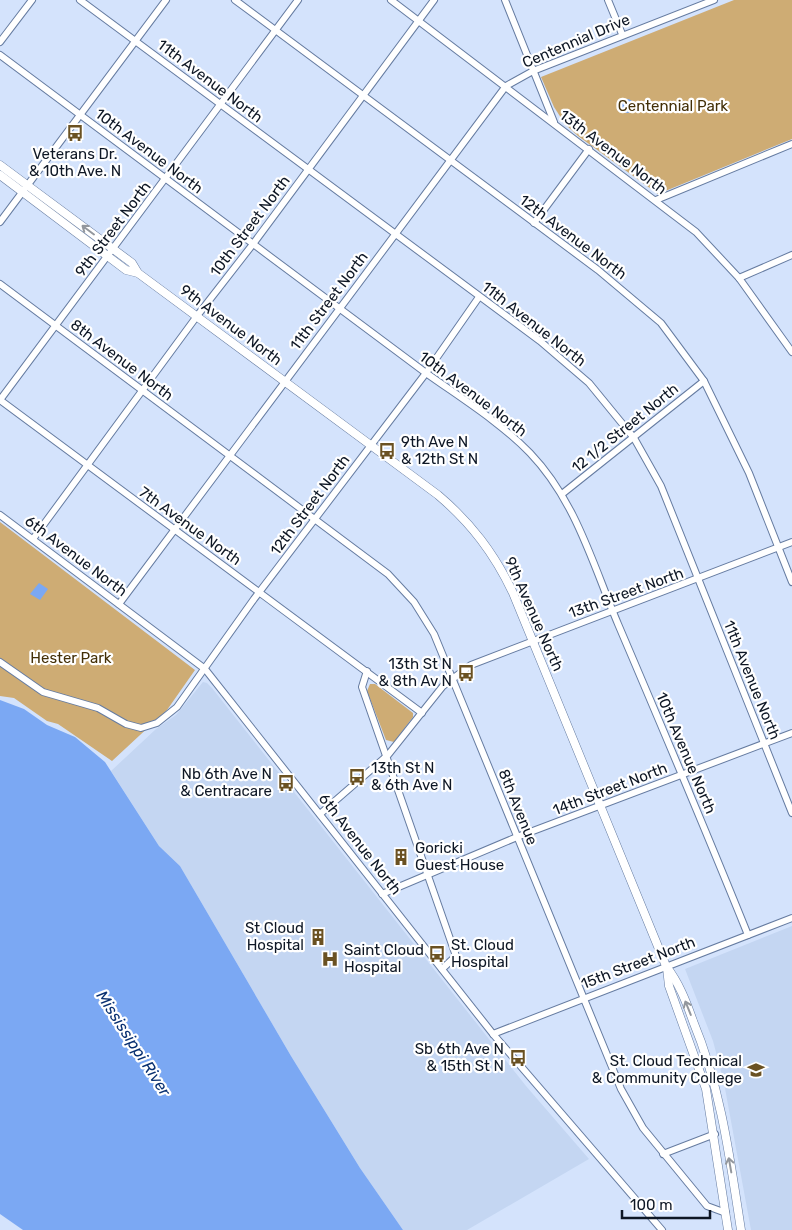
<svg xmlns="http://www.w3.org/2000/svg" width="792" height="1230" font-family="Rubik,sans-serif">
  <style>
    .built { fill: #c4d6f2 }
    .green { fill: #ceac74 }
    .water { fill: #7ba8f3 }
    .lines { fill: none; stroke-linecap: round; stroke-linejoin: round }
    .minor-casing { stroke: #667ca1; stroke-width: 8 }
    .major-casing { stroke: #667ca1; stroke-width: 9 }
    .minor { stroke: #fff; stroke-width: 6 }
    .major { stroke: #fff; stroke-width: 8 }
    .oneway { stroke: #93979d }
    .labels { text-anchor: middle; stroke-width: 4.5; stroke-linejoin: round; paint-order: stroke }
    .street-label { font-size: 15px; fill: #0e1725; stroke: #fff }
    .park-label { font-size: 15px; fill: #432f07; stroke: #fff }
    .poi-label { font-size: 15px; fill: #0e1725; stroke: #fff; text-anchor: start }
    .water-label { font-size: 16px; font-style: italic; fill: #093071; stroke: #fff }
  </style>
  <rect width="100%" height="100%" fill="#d4e3fc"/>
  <g class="built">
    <polygon points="203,682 207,683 212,688 526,1086 589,1159 467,1230 403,1230 360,1168 291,1056 180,866 159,846 111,771 156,729 176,715"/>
    <polygon points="792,926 792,1230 751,1230 724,1083 713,1041 685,969"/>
  </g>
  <g class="green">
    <polygon points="734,0 792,0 792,139 658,194 578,136 565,124 554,107 541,77"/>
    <polygon points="0,522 195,670 167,710 112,761 58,724 47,721 14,698 0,696"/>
    <polygon points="370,684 375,684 413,713 413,717 394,742 386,740 367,691"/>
  </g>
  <g class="water">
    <circle cx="627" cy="106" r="7"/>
    <polygon points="39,583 48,589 40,600 30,594"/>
    <polygon points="0,700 24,709 47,725 75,737 105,762 159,846 180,866 291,1056 360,1168 403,1230 23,1230 0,1214"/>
  </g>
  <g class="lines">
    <g class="minor-casing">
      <g id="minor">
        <polyline points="80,0 540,341 589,383 634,438 661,486 792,813"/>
        <polyline points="235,0 598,270 661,323 704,381 749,473 792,582"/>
        <polyline points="391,0 696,232 739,278 792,352"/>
        <polyline points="505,0 554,122"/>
        <polyline points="608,0 622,34"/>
        <polyline points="0,42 32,0"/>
        <path d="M0 55 426 373C461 398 500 422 530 453 576 501 593 565 618 624 662 727 706 831 748 935"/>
        <polyline points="656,200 792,144"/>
        <polyline points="0,222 166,0"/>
        <polyline points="534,223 589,149"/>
        <polyline points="739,278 792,255"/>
        <polyline points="0,284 388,574 414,602 434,634 621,1089 643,1128 707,1206 726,1213"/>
        <polyline points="0,400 422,713"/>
        <polyline points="0,400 298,0"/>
        <polyline points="562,494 704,381"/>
        <polyline points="0,515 205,669 493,1034 662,1230"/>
        <polyline points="33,539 197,316 253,244 434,0"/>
        <polyline points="119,604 506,86 533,71 714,0"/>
        <polyline points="0,662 43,692 98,708 126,724 141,728 157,723 177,707 254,599 426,373 479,297"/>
        <polyline points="367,671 362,687 456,956 442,969"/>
        <polyline points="320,814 388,755 443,686 471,665 792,542"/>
        <polyline points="382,894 517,837 792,733"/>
        <polyline points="493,1034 792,918"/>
        <polyline points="663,1154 715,1134"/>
      </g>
    </g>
    <g class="major-casing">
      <g id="major">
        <polyline points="0,165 132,263 138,273"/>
        <path d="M0 175 126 270 138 273 438 495C471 523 494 553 513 593L666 966C679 983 686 1001 693 1021 721 1088 730 1159 741 1230"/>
        <polyline points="667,968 669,986 706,1089 728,1230"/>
      </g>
    </g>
    <use href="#minor" class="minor"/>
    <use href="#major" class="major"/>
  </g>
  <defs><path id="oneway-shaft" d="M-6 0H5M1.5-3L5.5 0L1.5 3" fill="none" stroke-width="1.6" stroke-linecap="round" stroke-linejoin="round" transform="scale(1.25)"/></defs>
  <g class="oneway">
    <use href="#oneway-shaft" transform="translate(88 230) rotate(-143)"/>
    <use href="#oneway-shaft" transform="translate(688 1008) rotate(-112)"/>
    <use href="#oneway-shaft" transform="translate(730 1165) rotate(-100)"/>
  </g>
  <defs>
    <g id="bus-bare" transform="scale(1.35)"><path d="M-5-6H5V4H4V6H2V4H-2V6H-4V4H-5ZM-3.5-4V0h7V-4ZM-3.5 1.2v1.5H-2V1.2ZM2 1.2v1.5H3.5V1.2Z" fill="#6a5122" stroke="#fff" stroke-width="2.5" paint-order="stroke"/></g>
    <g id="building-bare" transform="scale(1.35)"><path d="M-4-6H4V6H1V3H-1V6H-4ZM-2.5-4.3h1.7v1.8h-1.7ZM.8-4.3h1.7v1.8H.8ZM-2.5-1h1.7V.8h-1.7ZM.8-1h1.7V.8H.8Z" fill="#6a5122" stroke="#fff" stroke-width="2.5" paint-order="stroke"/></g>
    <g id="hospital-bare" transform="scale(1.35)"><path d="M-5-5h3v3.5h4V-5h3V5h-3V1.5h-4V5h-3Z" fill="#6a5122" stroke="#fff" stroke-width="2.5" paint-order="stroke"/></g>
    <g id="university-bare" transform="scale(1.35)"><path d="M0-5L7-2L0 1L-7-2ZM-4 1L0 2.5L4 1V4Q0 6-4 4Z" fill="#6a5122" stroke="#fff" stroke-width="2.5" paint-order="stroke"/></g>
  </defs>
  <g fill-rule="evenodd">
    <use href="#bus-bare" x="75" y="133"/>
    <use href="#bus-bare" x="387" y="451"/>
    <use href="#bus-bare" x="466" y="673"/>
    <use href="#bus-bare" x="357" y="777"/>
    <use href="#bus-bare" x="286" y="783"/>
    <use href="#building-bare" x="401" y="857"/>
    <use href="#building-bare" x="318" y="937"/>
    <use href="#bus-bare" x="437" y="954"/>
    <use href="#hospital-bare" x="330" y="959"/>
    <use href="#bus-bare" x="518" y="1058"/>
    <use href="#university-bare" x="756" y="1070"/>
  </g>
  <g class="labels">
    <g class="street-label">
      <text transform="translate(576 41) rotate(-23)" y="5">Centennial Drive</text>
      <text transform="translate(210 81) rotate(37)" y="5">11th Avenue North</text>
      <text transform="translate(149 151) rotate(37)" y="5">10th Avenue North</text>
      <text transform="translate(613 152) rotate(37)" y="5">13th Avenue North</text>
      <text transform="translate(250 226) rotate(-53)" y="5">10th Street North</text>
      <text transform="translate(113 229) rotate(-53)" y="5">9th Street North</text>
      <text transform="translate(573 237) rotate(37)" y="5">12th Avenue North</text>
      <text transform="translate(329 301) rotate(-53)" y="5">11th Street North</text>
      <text transform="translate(534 324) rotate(38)" y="5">11th Avenue North</text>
      <text transform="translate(231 325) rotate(37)" y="5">9th Avenue North</text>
      <text transform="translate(122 360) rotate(37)" y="5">8th Avenue North</text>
      <text transform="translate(473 394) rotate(37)" y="5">10th Avenue North</text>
      <text transform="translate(625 428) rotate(-39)" y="5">12 1/2 Street North</text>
      <text transform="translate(310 505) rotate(-53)" y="5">12th Street North</text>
      <text transform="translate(190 526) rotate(36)" y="5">7th Avenue North</text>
      <text transform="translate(76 556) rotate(37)" y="5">6th Avenue North</text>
      <text transform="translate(626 593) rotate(-20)" y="5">13th Street North</text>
      <text transform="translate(534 614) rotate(66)" y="5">9th Avenue North</text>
      <text transform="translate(752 680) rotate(68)" y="5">11th Avenue North</text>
      <text transform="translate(686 753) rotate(67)" y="5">10th Avenue North</text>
      <text transform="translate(610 789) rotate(-21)" y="5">14th Street North</text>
      <text transform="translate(518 807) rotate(68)" y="5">8th Avenue</text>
      <text transform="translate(360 844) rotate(52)" y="5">6th Avenue North</text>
      <text transform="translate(638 963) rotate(-21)" y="5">15th Street North</text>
    </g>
    <g class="park-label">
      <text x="673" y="111">Centennial Park</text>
      <text x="71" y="663">Hester Park</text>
    </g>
    <g class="poi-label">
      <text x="75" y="159" text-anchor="middle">Veterans Dr.<tspan x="75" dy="17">&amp; 10th Ave. N</tspan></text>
      <text x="401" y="447">9th Ave N<tspan x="401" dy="17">&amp; 12th St N</tspan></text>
      <text x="452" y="669" text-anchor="end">13th St N<tspan x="452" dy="17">&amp; 8th Av N</tspan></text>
      <text x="371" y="773">13th St N<tspan x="371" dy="17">&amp; 6th Ave N</tspan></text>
      <text x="272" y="779" text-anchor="end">Nb 6th Ave N<tspan x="272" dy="17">&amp; Centracare</tspan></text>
      <text x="415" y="853">Goricki<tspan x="415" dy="17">Guest House</tspan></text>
      <text x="304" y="933" text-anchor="end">St Cloud<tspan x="304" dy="17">Hospital</tspan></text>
      <text x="451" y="950">St. Cloud<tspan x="451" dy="17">Hospital</tspan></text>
      <text x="344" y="955">Saint Cloud<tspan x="344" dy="17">Hospital</tspan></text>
      <text x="504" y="1054" text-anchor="end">Sb 6th Ave N<tspan x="504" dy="17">&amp; 15th St N</tspan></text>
      <text x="742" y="1066" text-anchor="end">St. Cloud Technical<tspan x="742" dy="17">&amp; Community College</tspan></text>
    </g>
    <g class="water-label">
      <text transform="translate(134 1043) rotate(57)" y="6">Mississippi River</text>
    </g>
  </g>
  <path d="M622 1210v8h88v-8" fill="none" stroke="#0e1725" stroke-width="2.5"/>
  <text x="630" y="1210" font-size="15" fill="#0e1725" stroke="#ffffff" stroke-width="4" paint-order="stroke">100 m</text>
</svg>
